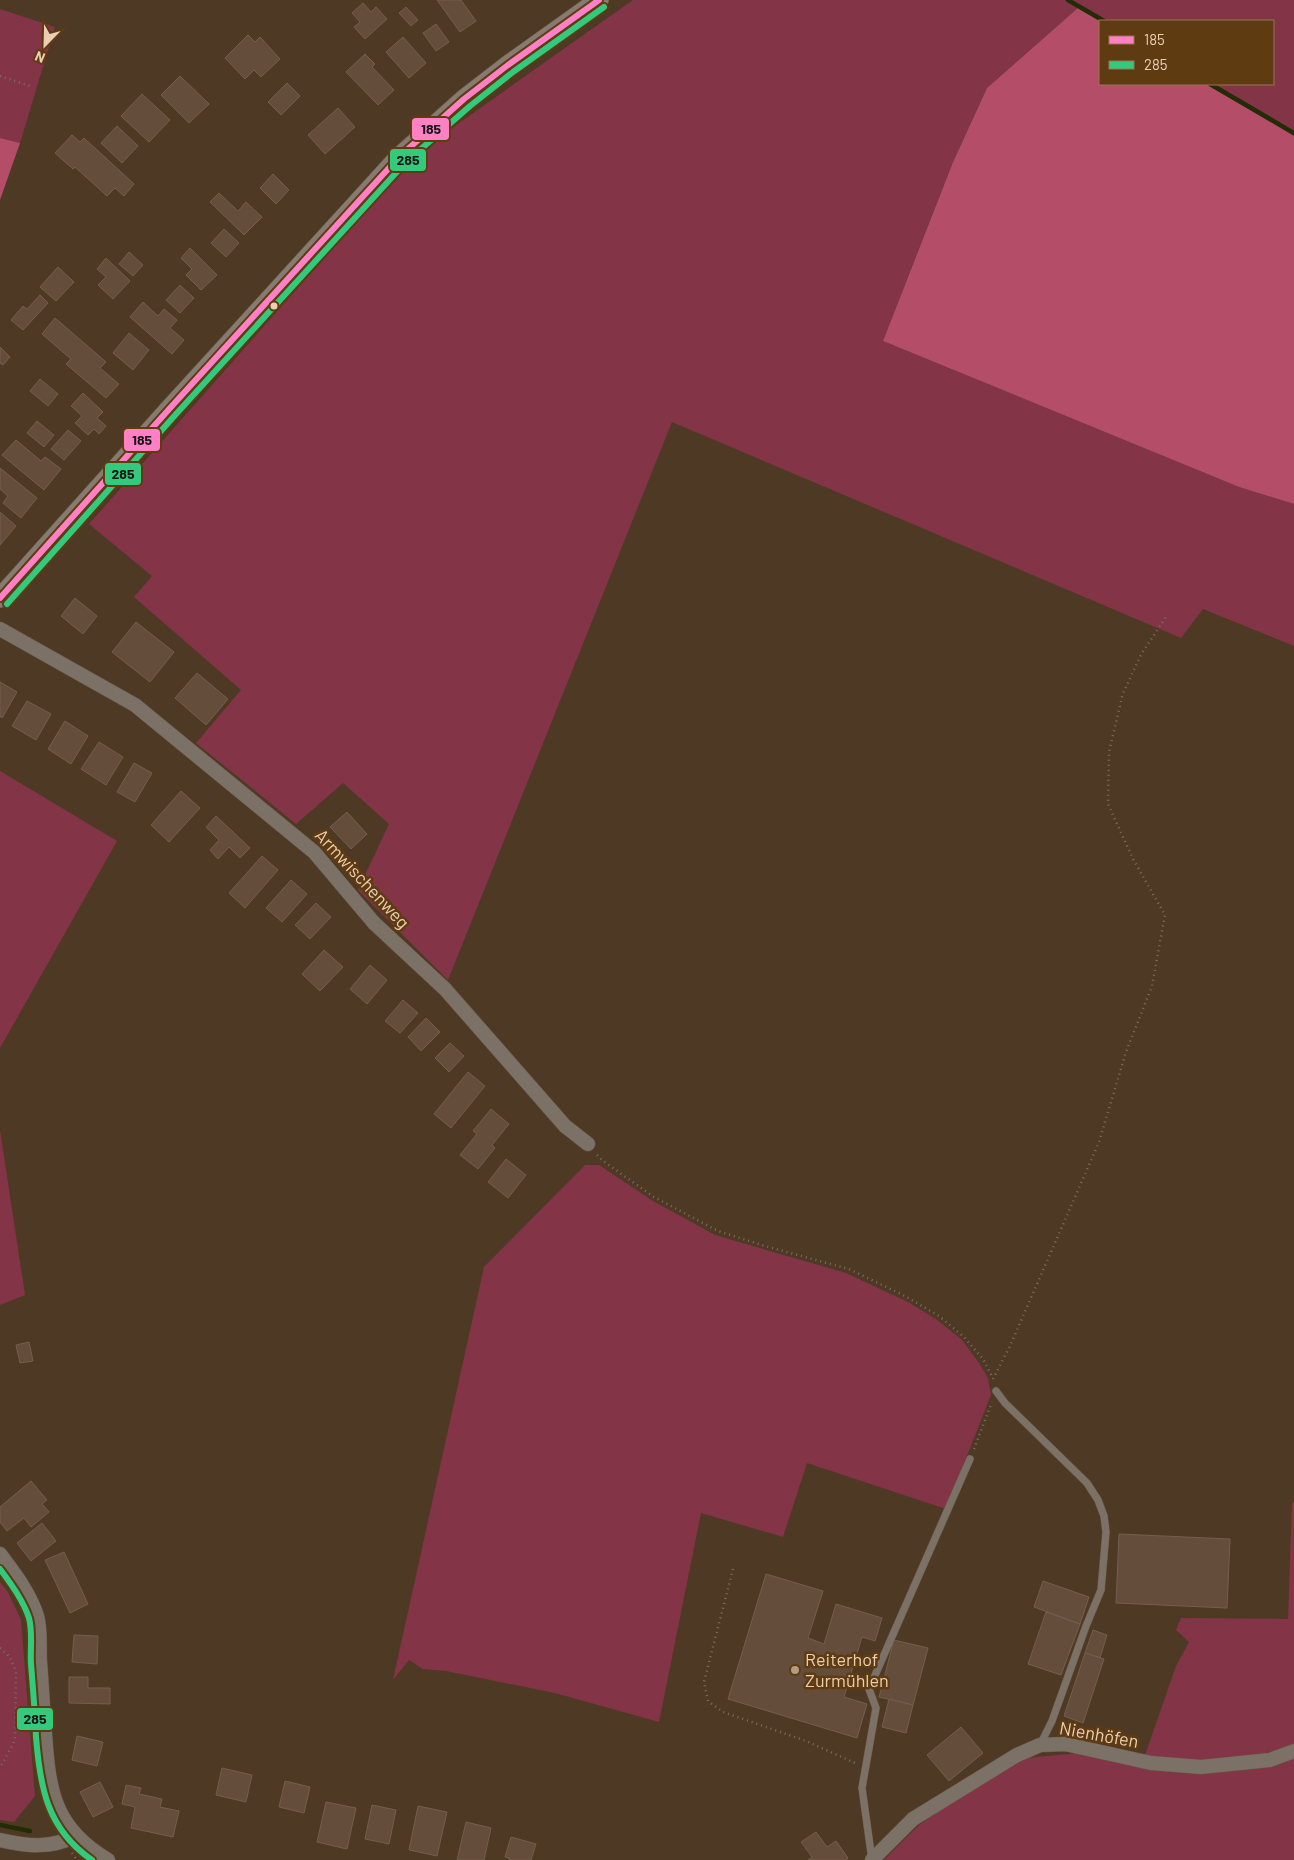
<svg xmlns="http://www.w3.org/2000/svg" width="1294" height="1860" font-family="Barlow,sans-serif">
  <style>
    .green { fill: #833447 }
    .forest { fill: #b44d67 }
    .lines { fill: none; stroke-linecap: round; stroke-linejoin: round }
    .stream { stroke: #232b07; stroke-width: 4.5 }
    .building { fill: #654d3b; stroke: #735e4f }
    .service-casing { stroke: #6a5744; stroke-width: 8 }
    .minor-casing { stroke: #6a5744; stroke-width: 15 }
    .secondary-casing { stroke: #6a5744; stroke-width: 20 }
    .path { stroke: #786e63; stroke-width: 2.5; stroke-dasharray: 1 4; stroke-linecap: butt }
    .service { stroke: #7b7167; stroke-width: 7 }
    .minor { stroke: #7b7167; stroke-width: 14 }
    .secondary { stroke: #867b70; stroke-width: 19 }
    .bus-1-casing { stroke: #5f3b12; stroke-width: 10 }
    .bus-2-casing { stroke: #5f3b12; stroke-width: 10 }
    .bus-1 { stroke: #ff80c5; stroke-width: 6 }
    .bus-2 { stroke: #33ca7d; stroke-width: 6 }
    .bus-dot { fill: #ebcfb5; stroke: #5f3b12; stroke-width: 2 }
    .poi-dot { fill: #b49b82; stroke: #5f3b12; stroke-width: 2 }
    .labels { text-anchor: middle; stroke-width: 5; stroke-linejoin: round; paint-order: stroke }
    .street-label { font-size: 18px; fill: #ebcfb5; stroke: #5f3b12 }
    .poi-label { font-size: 18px; fill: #ebcfb5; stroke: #5f3b12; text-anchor: start }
    .line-badge { stroke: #5f3b12; stroke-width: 2 }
    .pale-badge-label { font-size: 14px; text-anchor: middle; font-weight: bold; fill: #111 }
  </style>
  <rect width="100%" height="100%" fill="#4e3a24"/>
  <g class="green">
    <polygon points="633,0 1294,0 1294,136 1206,84 1273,84 1273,21 1102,21 1078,8 987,88 953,162 883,341 1239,487 1294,504 1294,646 1203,609 1181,638 672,422 448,980 358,890 389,824 343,783 296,824 196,743 241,690 134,597 152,576 89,524 418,152"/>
    <polygon points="0,9 55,27 20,143 0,138"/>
    <polygon points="0,771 117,841 0,1048"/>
    <polygon points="0,1130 25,1295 0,1305"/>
    <polygon points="585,1165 599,1165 653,1201 715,1235 846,1273 908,1302 936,1319 962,1340 979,1363 988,1378 991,1395 946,1509 807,1463 783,1537 701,1513 659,1722 555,1693 446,1671 423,1669 409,1660 393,1680 484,1267"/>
    <polygon points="1294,1502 1294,1860 884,1860 919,1825 1013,1759 1080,1753 1143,1761 1176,1666 1189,1642 1176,1630 1181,1618 1288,1619 1292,1503"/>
    <polygon points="0,1582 8,1592 21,1620 35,1796 14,1822 0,1820"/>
  </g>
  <g class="forest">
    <polygon points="1079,7 1102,21 1100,21 1100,84 1206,84 1294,136 1294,504 1239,487 883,341 953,162 987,88"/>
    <polygon points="0,138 20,143 0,200"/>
  </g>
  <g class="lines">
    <g class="stream">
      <polyline points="1068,0 1104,21"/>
      <polyline points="1210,84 1294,133"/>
      <polyline points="0,1825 30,1831"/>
    </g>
  </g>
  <g class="building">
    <polygon points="437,0 461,0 476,21 460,32"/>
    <polygon points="363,3 371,12 376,7 387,19 365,39 354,27 360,22 352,13"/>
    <polygon points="406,7 418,20 411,26 399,13"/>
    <polygon points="436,24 449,42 436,51 423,33"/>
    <polygon points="248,35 255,42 260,37 280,59 261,77 254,70 245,79 225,58"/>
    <polygon points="403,37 426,63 409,78 386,52"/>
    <polygon points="365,54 375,64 372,67 394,90 378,105 346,72"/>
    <polygon points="180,76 209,104 189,123 161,95"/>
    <polygon points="287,83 300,96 281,115 268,102"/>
    <polygon points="142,94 170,120 149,142 121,116"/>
    <polygon points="338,108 355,127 325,154 308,135"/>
    <polygon points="117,126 138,146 122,163 101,143"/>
    <polygon points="72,135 80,142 84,138 134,184 124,196 115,188 107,196 75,167 73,169 55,153"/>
    <polygon points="273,174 289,190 276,204 260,188"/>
    <polygon points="219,193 238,211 246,202 262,217 244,235 210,202"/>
    <polygon points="224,229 239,243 226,257 211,243"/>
    <polygon points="190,248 217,275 201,290 186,275 192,269 181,258"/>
    <polygon points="129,252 143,265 133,276 119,264"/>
    <polygon points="106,258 130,281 113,299 98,285 106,277 97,269"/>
    <polygon points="58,267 74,282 56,301 40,287"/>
    <polygon points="180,285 194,298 180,313 166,300"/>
    <polygon points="40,295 48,303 23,330 11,320 23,306 27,309"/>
    <polygon points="143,302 158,316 164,309 177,320 170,328 184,340 172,354 130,317"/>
    <polygon points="55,318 106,362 100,368 119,384 106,398 66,364 71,359 42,334"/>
    <polygon points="129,333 149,350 133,370 113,353"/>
    <polygon points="0,347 10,357 3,365 0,363"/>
    <polygon points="40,379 58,394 48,406 30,391"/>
    <polygon points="83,393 103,412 97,418 106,426 99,434 94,429 88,435 75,423 82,416 71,406"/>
    <polygon points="37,421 54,435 44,447 27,433"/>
    <polygon points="68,430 81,441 64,460 51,449"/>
    <polygon points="16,440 41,461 45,457 61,469 44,490 2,455"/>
    <polygon points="0,468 37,498 21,518 3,503 8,496 0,489"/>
    <polygon points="0,512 16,526 0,545"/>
    <polygon points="75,598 97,616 83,634 61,616"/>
    <polygon points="136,622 174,652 150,682 112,652"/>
    <polygon points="197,673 228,699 206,725 175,698"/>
    <polygon points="0,682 17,692 2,718 0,716"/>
    <polygon points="27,701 51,714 36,740 12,726"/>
    <polygon points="65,721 88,736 71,764 48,749"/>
    <polygon points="99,742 123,757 106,785 81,769"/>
    <polygon points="134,763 152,773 135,802 117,792"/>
    <polygon points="181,791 200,808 169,842 151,825"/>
    <polygon points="347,812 367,834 351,849 330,827"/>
    <polygon points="216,816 250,848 240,858 229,847 218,859 210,850 219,840 206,827"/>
    <polygon points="262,856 278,870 245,908 229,893"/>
    <polygon points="291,880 307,894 282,922 266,908"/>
    <polygon points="316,903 331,917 310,939 295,925"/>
    <polygon points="324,950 343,967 320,991 302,974"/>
    <polygon points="370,965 387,980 367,1004 350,989"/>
    <polygon points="403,1000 418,1013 400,1033 385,1021"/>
    <polygon points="426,1018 440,1032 421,1051 408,1037"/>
    <polygon points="450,1043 464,1056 449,1072 435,1058"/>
    <polygon points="468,1072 485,1086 451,1128 434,1114"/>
    <polygon points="491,1109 509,1124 492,1145 495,1148 478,1169 460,1155 477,1134 473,1131"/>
    <polygon points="506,1159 526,1175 508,1198 488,1182"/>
    <polygon points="29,1342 33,1361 20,1363 16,1345"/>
    <polygon points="31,1481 47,1500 42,1504 49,1512 31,1527 24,1518 7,1531 0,1522 0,1507"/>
    <polygon points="42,1523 56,1541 31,1561 17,1543"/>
    <polygon points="1119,1534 1230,1539 1227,1608 1116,1603"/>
    <polygon points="64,1552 88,1604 70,1613 45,1560"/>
    <polygon points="766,1574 823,1591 808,1638 824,1644 836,1604 882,1618 875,1641 862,1637 844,1697 867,1704 857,1738 728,1699"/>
    <polygon points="1043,1581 1089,1597 1080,1624 1034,1607"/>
    <polygon points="1046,1612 1080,1624 1061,1675 1028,1664"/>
    <polygon points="1093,1630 1107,1635 1100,1658 1085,1653"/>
    <polygon points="74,1635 98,1636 97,1664 72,1662"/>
    <polygon points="894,1640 928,1648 913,1705 879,1697"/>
    <polygon points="1085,1653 1104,1659 1083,1723 1064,1716"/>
    <polygon points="69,1677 88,1677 88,1688 110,1688 110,1704 69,1703"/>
    <polygon points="889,1699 913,1705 906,1733 882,1727"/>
    <polygon points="961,1727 983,1753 949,1781 927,1755"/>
    <polygon points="77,1736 103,1742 97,1766 72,1760"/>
    <polygon points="222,1768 252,1775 246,1802 216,1795"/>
    <polygon points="285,1781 310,1787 304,1813 279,1807"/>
    <polygon points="100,1782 113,1807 93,1817 80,1792"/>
    <polygon points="126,1785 141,1788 139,1794 162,1799 160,1807 179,1811 173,1837 131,1828 135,1807 122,1804"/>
    <polygon points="326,1802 356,1808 347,1849 317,1842"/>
    <polygon points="372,1805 396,1810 389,1844 365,1839"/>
    <polygon points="418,1806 447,1812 437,1856 409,1850"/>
    <polygon points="466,1822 491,1828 484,1860 457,1860"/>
    <polygon points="816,1832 827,1847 836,1841 848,1858 846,1860 808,1860 812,1857 801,1842"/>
    <polygon points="511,1837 536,1844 531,1860 509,1860 509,1858 505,1857"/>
  </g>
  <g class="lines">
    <g class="service-casing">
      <g id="service">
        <polyline points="996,1391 1005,1403 1087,1483 1098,1500 1104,1516 1106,1532 1101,1590 1086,1626 1052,1721 1040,1745"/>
        <polyline points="872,1860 862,1788 876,1708 869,1689 970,1459"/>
      </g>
    </g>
    <g class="minor-casing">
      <g id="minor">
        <polyline points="0,629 135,705 314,852 374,923 445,989 565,1126 588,1144"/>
        <path d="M0 1554C14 1573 30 1593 37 1616 41 1629 39 1647 40 1662 42 1686 43 1710 45 1734 49 1792 54 1828 108 1860"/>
        <path d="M0 1840C27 1846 50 1849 76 1836"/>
        <polyline points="872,1860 913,1819 1017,1755 1040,1745 1065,1744 1151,1763 1201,1767 1270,1760 1294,1751"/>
      </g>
    </g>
    <g class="secondary-casing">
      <polyline id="secondary" points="0,598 171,407 399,157 464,99 508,65 599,0"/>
    </g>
    <g class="path">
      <polyline points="0,76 33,87"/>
      <polyline points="597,1155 603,1161 654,1197 718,1231 765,1246 849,1269 905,1296 939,1316 964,1337 983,1359 993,1378"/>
      <polyline points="993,1379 1010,1346 1099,1142 1126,1052 1152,986 1165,915 1133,859 1108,804 1109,752 1123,693 1142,653 1166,617"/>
      <polyline points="974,1449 992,1402"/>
      <polyline points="733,1569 704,1682 708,1701 723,1712 806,1741 855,1763"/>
      <polyline points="0,1648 10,1657 16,1672 15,1740 0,1768"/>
      <polyline points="72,1853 77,1860"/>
    </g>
    <use href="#service" class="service"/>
    <use href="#minor" class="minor"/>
    <use href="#secondary" class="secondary"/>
    <g class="bus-1-casing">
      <polyline id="bus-1" points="0,598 171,407 399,157 464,99 508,65 599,0"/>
    </g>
    <g class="bus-2-casing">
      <g id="bus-2">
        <polyline points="7,604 177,413 405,163 470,106 513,72 604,7"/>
        <path d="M0 1569C11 1584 23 1600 29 1618 33 1633 30 1649 31 1664 33 1688 35 1712 36 1737 40 1787 47 1829 92 1860"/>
      </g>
    </g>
    <use href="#bus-1" class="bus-1"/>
    <use href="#bus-2" class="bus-2"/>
  </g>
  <circle class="bus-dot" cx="274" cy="306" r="4.5"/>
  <circle class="poi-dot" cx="795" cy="1670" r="5"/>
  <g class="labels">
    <g class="street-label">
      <text transform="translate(362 879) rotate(47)" y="6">Armwischenweg</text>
      <text transform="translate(1099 1735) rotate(10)" y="6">Nienhöfen</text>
    </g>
    <g class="poi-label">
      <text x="805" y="1666">Reiterhof<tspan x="805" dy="21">Zurmühlen</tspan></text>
    </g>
  </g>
  <g class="line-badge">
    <rect x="411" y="117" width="39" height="24" rx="5" fill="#ff80c5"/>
    <rect x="389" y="148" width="38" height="24" rx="5" fill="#33ca7d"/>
    <rect x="123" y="428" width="38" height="24" rx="5" fill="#ff80c5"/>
    <rect x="104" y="462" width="38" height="24" rx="5" fill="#33ca7d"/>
    <rect x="16" y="1707" width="38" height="24" rx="5" fill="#33ca7d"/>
  </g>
  <g class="pale-badge-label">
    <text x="431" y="134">185</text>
    <text x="408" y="165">285</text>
    <text x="142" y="445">185</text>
    <text x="123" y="479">285</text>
    <text x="35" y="1724">285</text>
  </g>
  <rect x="1099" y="20" width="175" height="65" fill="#5f3b12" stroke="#977653"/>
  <rect x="1109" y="36" width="25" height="8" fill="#ff80c5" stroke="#977653"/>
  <text x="1144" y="45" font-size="15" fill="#ebcfb5">185</text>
  <rect x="1109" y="61" width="25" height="8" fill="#33ca7d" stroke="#977653"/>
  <text x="1144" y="70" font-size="15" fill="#ebcfb5">285</text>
  <g transform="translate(45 45) rotate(203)" stroke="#5f3b12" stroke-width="4" paint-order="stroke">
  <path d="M0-4L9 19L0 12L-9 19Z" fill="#ebcfb5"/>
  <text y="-8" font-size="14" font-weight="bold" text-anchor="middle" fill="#ebcfb5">N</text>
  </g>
</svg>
